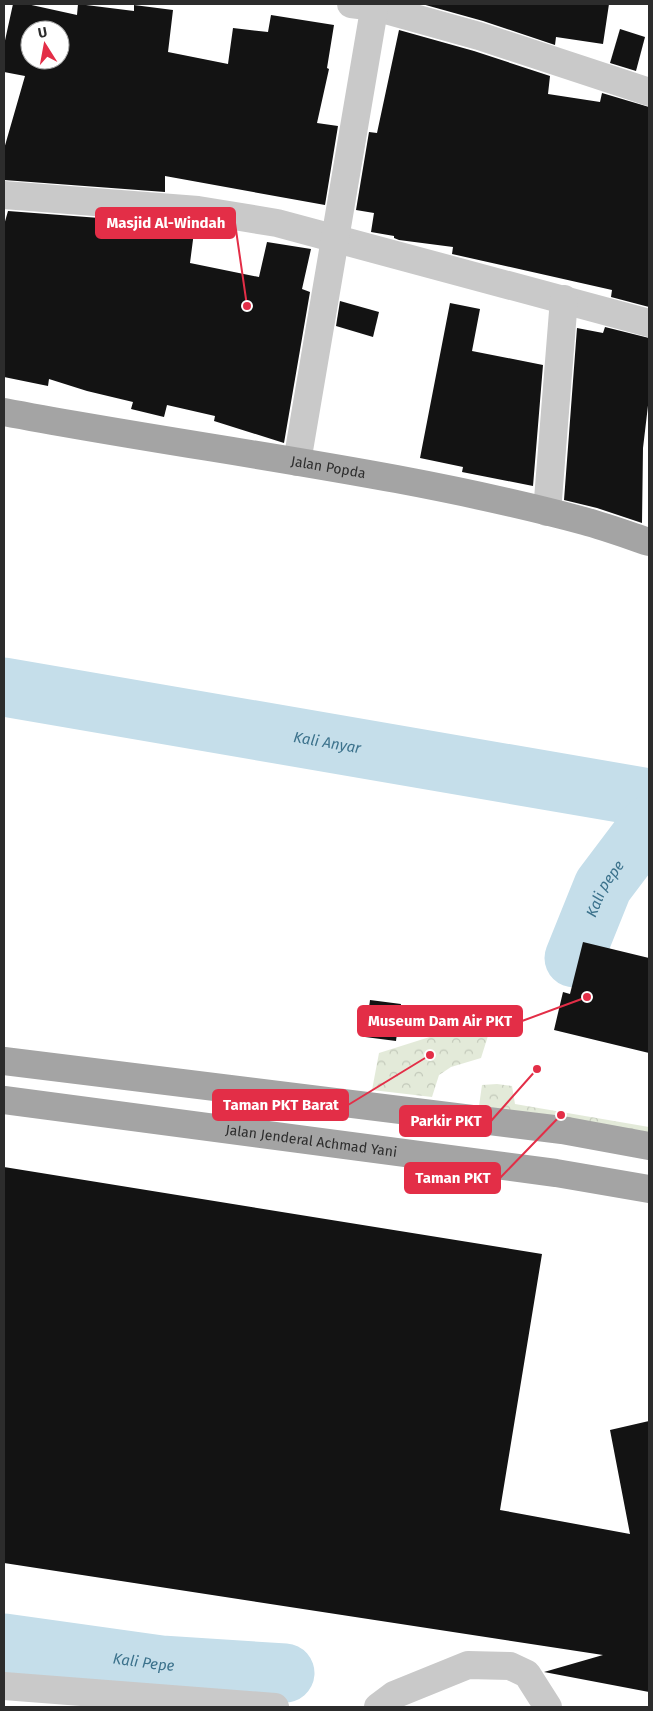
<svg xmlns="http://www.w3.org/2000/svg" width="653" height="1711" font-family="'Fira Sans',sans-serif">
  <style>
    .forest { fill: url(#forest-crowns) }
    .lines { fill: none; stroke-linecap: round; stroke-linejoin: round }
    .river { stroke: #c5deea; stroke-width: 59 }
    .building { fill: #131313; fill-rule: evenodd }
    .minor { stroke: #c9c9c9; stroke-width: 28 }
    .major { stroke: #a4a4a4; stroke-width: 28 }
    .labels { text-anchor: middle; stroke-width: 5; stroke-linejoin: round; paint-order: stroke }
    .street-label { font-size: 14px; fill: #2c2c2c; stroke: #fff }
    .water-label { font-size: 15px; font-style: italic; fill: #3c728c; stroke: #fff }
    .leader { fill: none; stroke: #e32e47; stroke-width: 2 }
    .callout-dot { fill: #e32e47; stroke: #fff; stroke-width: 2 }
    .callout { fill: #e32e47; stroke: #e32e47; stroke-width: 2 }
    .callout-label { font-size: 15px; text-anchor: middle; font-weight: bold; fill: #fff }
  </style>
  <defs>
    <pattern id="forest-crowns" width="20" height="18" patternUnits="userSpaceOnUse" patternTransform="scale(1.25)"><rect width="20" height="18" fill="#e3ead9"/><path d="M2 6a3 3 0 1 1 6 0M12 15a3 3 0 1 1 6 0" fill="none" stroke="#c3c9ba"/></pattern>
  </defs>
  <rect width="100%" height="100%" fill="#fff"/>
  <g class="forest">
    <polygon points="479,1016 493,1020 481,1058 451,1067 439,1075 432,1097 372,1090 379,1053 436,1035"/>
    <polygon points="497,1084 512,1086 515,1104 649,1127 649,1133 479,1106 482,1085"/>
  </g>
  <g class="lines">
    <g class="river">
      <path id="s1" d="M4 687 649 798"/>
      <path id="s2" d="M574 958 603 886 649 825"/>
      <path id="s3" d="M4 1643 161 1665 285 1673"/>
    </g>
  </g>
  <g class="building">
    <path d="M13 4H27L77 15 78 4 134 11V5L173 10 168 52 228 64 233 28 268 32 271 15 334 25 327 68 329 69 317 123 338 126 325 205 165 176V192L4 180V149L25 76 4 72V45ZM30 30H60V60H30Z"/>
    <polygon points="422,4 609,4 603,44 556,37 555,45 483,21"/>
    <polygon points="620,29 645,37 636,71 610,63"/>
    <polygon points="399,30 474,51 550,76 548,94 600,102 602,93 649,107 649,307 611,297 612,290 452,254 453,247 399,240 394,238 394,236 371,232 374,213 356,210 369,132 377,133"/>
    <polygon points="8,211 165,223 165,227 194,232 190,263 259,277 267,242 311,249 302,289 310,292 284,443 214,421 215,416 167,405 164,417 131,409 133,402 87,391 49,379 48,386 4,377 4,225"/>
    <polygon points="340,301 379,312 373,337 336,326"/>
    <polygon points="450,303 480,309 472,351 543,365 533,486 462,472 463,467 420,458"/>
    <polygon points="605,327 649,338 649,397 643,448 642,523 597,508 564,500 577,328 603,333"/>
    <polygon points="583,942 649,958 649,1053 554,1030 563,992 570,994"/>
    <polygon points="370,1000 401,1004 396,1041 365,1037"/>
    <polygon points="4,1167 542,1254 500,1510 630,1534 610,1430 649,1421 649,1692 544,1672 603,1655 4,1563"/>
  </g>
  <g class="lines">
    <g class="minor">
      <polyline points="351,4 375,7 479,36 649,92"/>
      <polyline points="4,195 198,210 277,223 649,323"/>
      <polyline points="297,462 375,4"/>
      <polyline points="547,512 564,299"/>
      <polyline points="4,1686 275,1707"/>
      <polyline points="378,1707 394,1695 468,1665 510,1666 527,1674 548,1707"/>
    </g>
    <g class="major">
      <path id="s4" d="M4 412C197 449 394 470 584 521 606 527 628 535 649 542"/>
      <polyline points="4,1061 562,1130 649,1146"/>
      <path id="s5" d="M4 1100 556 1173 649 1189"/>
    </g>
  </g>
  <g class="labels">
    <g class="street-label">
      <text dy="5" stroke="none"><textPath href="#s4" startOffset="329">Jalan Popda</textPath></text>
      <text dy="5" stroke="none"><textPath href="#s5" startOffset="310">Jalan Jenderal Achmad Yani</textPath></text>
    </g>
    <g class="water-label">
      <text dy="5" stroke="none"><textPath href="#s1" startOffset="328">Kali Anyar</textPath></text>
      <text dy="5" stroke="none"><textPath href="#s2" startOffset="76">Kali pepe</textPath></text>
      <text dy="5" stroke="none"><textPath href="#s3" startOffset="141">Kali Pepe</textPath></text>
    </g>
  </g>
  <path class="leader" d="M247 306L235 223M587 997L522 1021M430 1055L348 1105M537 1069L491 1121M561 1115L500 1178"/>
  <g class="callout-dot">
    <circle cx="247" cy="306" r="5"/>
    <circle cx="587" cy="997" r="5"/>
    <circle cx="430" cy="1055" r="5"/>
    <circle cx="537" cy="1069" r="5"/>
    <circle cx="561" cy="1115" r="5"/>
  </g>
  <g class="callout">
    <rect x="96" y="208" width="139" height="30" rx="5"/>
    <rect x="358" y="1006" width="164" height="30" rx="5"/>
    <rect x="213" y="1090" width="135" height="30" rx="5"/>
    <rect x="400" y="1106" width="91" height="30" rx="5"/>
    <rect x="405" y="1163" width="95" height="30" rx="5"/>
  </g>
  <g class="callout-label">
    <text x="166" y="228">Masjid Al-Windah</text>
    <text x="440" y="1026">Museum Dam Air PKT</text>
    <text x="281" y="1110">Taman PKT Barat</text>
    <text x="446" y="1126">Parkir PKT</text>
    <text x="453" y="1183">Taman PKT</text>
  </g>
  <rect width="653" height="1711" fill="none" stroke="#2c2c2c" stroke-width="10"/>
  <g transform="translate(45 45) rotate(349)"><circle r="24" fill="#ffffff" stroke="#ababab"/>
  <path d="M0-4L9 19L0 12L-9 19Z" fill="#e32e47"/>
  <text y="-8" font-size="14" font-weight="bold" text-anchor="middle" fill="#2c2c2c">U</text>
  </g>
</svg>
